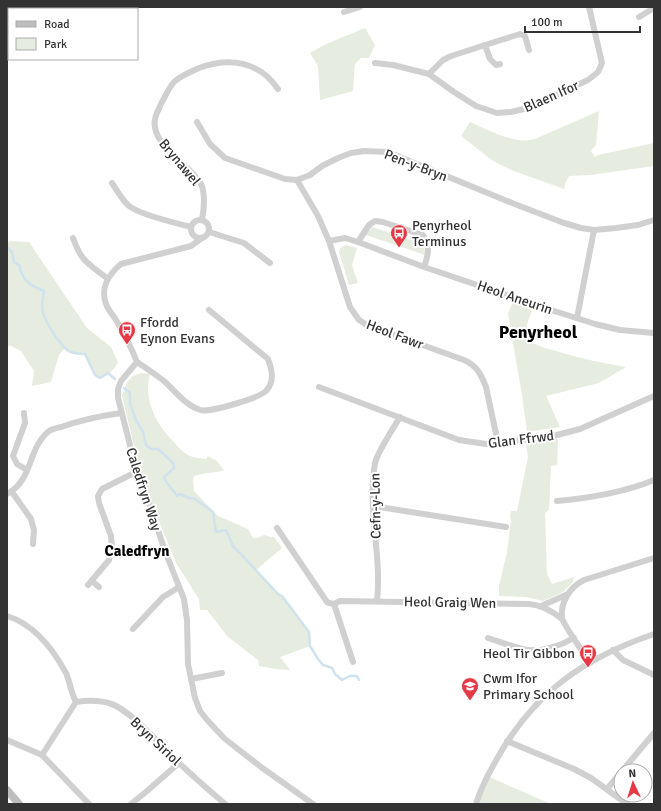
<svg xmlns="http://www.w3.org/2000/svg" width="661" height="811" font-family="Signika,sans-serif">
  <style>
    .green { fill: #e6ecdf }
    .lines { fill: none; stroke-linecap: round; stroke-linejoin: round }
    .stream { stroke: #cfe2ee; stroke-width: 2.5 }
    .street { stroke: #d0d0d0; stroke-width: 6 }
    .secondary { stroke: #bdbdbd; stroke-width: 8 }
    .labels { text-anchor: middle; stroke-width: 4; stroke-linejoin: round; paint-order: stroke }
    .street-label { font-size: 14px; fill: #333; stroke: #fff }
    .poi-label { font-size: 14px; fill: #333; stroke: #fff; text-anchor: start }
    .neighbourhood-label { font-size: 15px; font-weight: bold; fill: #000; stroke: #fff }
    .district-label { font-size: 18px; font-weight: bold; fill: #000; stroke: #fff }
  </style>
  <rect width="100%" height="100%" fill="#fff"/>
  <g class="green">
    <polygon points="365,28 375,45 369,58 361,58 355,64 353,91 320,100 318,66 310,53 324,45"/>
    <path d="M599 111 596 145 591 151 595 157 598 155 654 143V166L590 175 569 176 565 184 564 189 511 170 493 161 461 136 470 122C489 130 514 145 535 139Z"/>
    <polygon points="372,227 424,244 425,255 366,235 366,234"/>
    <path d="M11 241 29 242 87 328 111 347 118 362C115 370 108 374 100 378L95 375 85 354 75 353 65 348 59 355 51 382 32 386 34 371 21 351 9 345 7 350V242Z"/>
    <polygon points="346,245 357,248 352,265 358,283 349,285 339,252 340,248"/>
    <path d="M513 301 533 308 527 324V339C536 346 545 348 556 351 579 358 602 363 626 367L599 383 546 396 560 427 527 432 522 395 508 314Z"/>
    <path d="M141 373 150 374C143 400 156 424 174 442 178 447 183 452 188 455 193 458 201 458 206 459L208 456 217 461 224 470C214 474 204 472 194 476L193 481 194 491 218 516 248 529 253 538H257L264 535 271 537H274L282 548 256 570 278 594 282 596 309 632 310 646 280 657 290 670 275 669 259 666 258 660 227 636 207 610H200L199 599 176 563 148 494 136 455 122 395 127 382 133 376Z"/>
    <polygon points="558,439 557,465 551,466 549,510 545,513 547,574 552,584 574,577 573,582 563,592 543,601 526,597 499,596 499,586 507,552 511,520 510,517 511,511 517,511 528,457 526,443"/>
    <polygon points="487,776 551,804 476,804"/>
  </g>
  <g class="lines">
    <g class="stream">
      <path d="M7 247 12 252 14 262 19 265C23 281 29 285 44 291 43 298 41 306 43 313 46 323 59 343 67 350 72 354 79 354 85 354L95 375 100 378 108 373 115 379"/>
      <path d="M124 388 130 393V403L136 420 143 432 146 445 151 449H158L173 463 174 468 164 477C166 484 173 489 177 496L180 494 189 498 195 499 213 512 216 532 226 530 233 546 239 552 278 594 282 596 309 632 310 646 318 659 323 665 332 668 335 674 342 680 350 676H357L359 680"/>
    </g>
    <g class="street">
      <polyline points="344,12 360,7"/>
      <polyline points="639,17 654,8"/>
      <polyline points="485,45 490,59 496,65 500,64"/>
      <polyline points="375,63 393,65 429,74 454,92 476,106 497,113 511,112 528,108 588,80 598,72 602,63 589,7"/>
      <polyline points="429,74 443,60 451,56 520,34 525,36 529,50"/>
      <polyline points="197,122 210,144 225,158 285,179 297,180 310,175 322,166 338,158 351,153 364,151 388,152 512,203 564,223 581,228 594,230 616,228 638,225 654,220"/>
      <path d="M297 180 318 216 329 241 350 307 359 320 367 325 464 360C477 366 481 374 486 387L498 443"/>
      <path d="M112 183C117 190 122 200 129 206 140 215 176 223 191 227"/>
      <circle cx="200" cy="229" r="9"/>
      <path d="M202 220C204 209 206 195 201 184 190 164 150 145 155 119 156 113 160 107 162 102 166 95 169 87 175 81 182 75 190 72 199 68 229 57 259 61 278 89"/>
      <polyline points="209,232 244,243 270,263"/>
      <path d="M73 238C82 263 88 263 108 279"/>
      <polyline points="329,241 345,238 358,242 424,267 545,308 595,324 620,330 654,333"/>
      <path d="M358 242 369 225 375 221 383 222 423 235C430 246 429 254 424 267"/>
      <polyline points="577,318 594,230"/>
      <polyline points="137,362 121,381 118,389 118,398 132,453 165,551 184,599 187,620 188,664 195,698 200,711 208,721 225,739 261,767 313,804"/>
      <path d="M137 362C146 368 155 374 164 381 175 391 185 405 200 410 209 413 259 398 266 391 275 381 272 370 268 359L209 310"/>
      <path d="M137 362C131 347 124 333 116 320 113 315 108 310 106 304 100 288 109 274 121 264L191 246 202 238"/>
      <polyline points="319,387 459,440 486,444 549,437 580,429 654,396"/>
      <polyline points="24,413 25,423 13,456 17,464 27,470"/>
      <polyline points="12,492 31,519 34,530 33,544"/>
      <path d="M7 494C34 479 27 449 49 431 52 429 57 428 61 427 81 420 100 416 121 413"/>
      <path d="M557 501C590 498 623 493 654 480"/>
      <polyline points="373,506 506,527"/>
      <polyline points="277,528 327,602 329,603 334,604"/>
      <polyline points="92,581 99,587"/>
      <polyline points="88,585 109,560 112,547 111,536 99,503 98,496 102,489 138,471"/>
      <path d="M377 601C382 555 367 508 375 463 377 453 394 427 400 417"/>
      <path d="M334 604 340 601 529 604C542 605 552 611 562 619"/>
      <polyline points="334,604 353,662"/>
      <polyline points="541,606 568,594"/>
      <path d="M7 616C33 624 53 649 66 673 70 682 71 693 76 702"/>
      <polyline points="133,629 163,597 179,587"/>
      <path d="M488 638C501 642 515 648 528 650 542 652 562 645 574 638"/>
      <polyline points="613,650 623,660 654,675"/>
      <path d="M590 663C585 655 563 624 562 618 560 602 570 587 584 580L654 558"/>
      <polyline points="191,679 222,673"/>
      <path d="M76 702C88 700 105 700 116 706 135 716 159 743 175 759 191 775 208 789 225 804"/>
      <polyline points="7,740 42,755 89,804"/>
      <polyline points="507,741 574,769 591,778 627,804"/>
      <polyline points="42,755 76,702"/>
      <polyline points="622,771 654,733"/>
      <polyline points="607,789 621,772"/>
      <polyline points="131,804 147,791 179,763"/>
      <path d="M476 804C481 787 489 773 498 757 535 692 584 658 654 634"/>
    </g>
    <polyline class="secondary" points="7,790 19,804"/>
  </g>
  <defs>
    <g id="bus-pin" transform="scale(0.9)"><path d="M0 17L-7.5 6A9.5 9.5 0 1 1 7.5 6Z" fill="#e63946" stroke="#fff"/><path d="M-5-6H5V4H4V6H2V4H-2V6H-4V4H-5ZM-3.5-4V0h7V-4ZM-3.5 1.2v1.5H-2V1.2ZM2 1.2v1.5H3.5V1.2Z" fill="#fff"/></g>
    <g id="school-pin" transform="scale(0.9)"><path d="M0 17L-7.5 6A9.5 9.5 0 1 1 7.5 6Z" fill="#e63946" stroke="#fff"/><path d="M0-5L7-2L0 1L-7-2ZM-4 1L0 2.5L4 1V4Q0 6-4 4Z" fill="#fff"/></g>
  </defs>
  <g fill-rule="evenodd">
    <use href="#bus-pin" x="399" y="233"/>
    <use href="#bus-pin" x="127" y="330"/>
    <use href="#bus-pin" x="588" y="653"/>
    <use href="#school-pin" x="470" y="686"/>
  </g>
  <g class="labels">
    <g class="street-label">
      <text transform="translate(551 96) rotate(-24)" y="5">Blaen Ifor</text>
      <text transform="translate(180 162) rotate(50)" y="5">Brynawel</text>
      <text transform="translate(416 165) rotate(21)" y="5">Pen-y-Bryn</text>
      <text transform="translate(515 297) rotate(19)" y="5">Heol Aneurin</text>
      <text transform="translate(395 334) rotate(21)" y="5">Heol Fawr</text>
      <text transform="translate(521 439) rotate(-7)" y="5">Glan Ffrwd</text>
      <text transform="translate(144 489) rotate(72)" y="5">Caledfryn Way</text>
      <text transform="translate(375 506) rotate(-91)" y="5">Cefn-y-Lon</text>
      <text transform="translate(450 602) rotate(1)" y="5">Heol Graig Wen</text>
      <text transform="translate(156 741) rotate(43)" y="5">Bryn Siriol</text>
    </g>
    <g class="poi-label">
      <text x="412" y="230">Penyrheol<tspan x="412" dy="16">Terminus</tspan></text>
      <text x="140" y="327">Ffordd<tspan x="140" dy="16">Eynon Evans</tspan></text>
      <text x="575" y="658" text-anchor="end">Heol Tir Gibbon</text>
      <text x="483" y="683">Cwm Ifor<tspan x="483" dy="16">Primary School</tspan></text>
    </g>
    <g class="neighbourhood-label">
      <text x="137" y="556">Caledfryn</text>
    </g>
    <g class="district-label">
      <text x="538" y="338">Penyrheol</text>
    </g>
  </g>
  <rect width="661" height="811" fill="none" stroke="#333333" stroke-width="16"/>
  <rect x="8" y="8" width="130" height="52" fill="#ffffff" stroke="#adadad"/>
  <rect x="16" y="21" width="20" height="6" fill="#bdbdbd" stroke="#adadad"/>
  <text x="44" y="28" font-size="12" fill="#333333">Road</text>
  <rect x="16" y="38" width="20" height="12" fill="#e6ecdf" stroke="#adadad"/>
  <text x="44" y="48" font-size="12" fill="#333333">Park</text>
  <g transform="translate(633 783) rotate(356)"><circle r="19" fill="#ffffff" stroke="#adadad"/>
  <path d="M0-3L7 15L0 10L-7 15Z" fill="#e63946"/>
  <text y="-6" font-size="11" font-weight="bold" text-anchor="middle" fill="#333333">N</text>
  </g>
  <path d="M525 26v6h115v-6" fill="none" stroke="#333333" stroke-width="2"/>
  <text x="531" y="26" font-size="12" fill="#333333" stroke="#ffffff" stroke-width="3" paint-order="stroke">100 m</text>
</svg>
